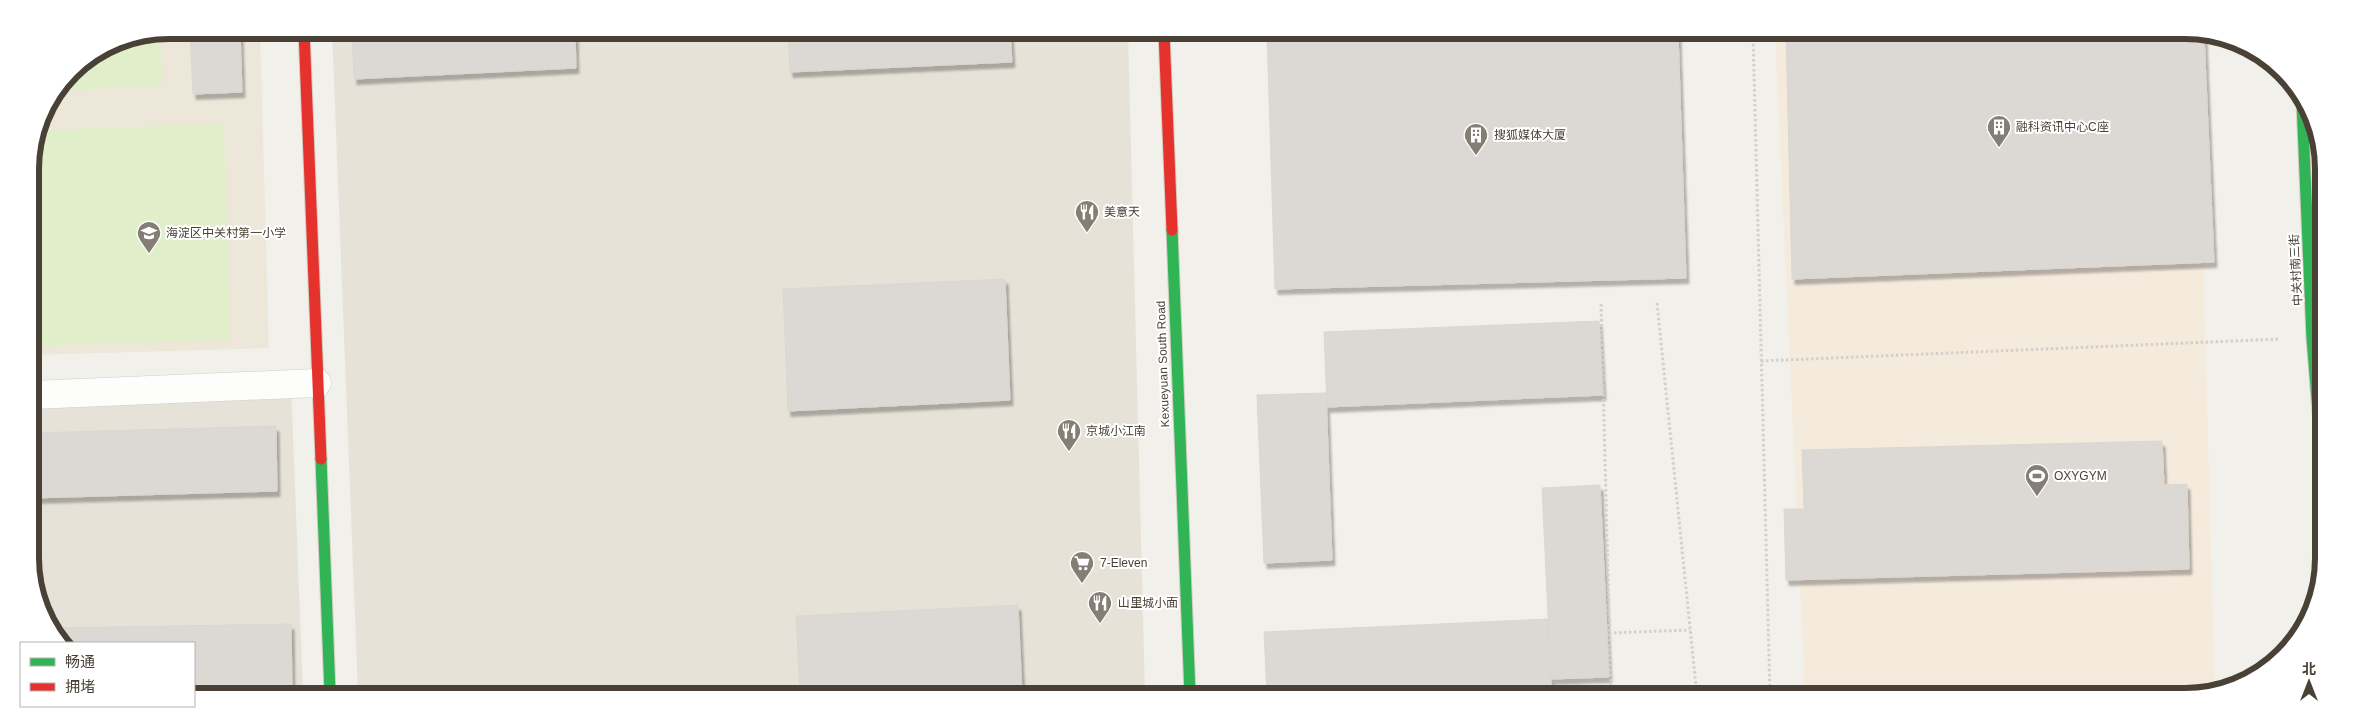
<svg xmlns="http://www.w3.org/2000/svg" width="2354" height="727" font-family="Helvetica,'Noto Sans SC',sans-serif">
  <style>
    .residential { fill: #e6e2d8 }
    .commercial { fill: #f5ebdd }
    .education { fill: #ede7da }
    .green { fill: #e0eec9 }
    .building { fill: #dcd9d4; stroke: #dad7d1; filter: url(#shadow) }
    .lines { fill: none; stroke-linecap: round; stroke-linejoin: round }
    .street-casing { stroke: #d0cec8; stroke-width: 29 }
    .fast-casing { stroke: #d2cdc2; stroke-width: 13 }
    .jam-casing { stroke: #d2cdc2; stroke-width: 13 }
    .path { stroke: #d2d0ca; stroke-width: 3; stroke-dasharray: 2.5 2.5; stroke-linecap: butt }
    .street { stroke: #fdfdfc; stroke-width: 28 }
    .fast { stroke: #30b455; stroke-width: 11 }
    .jam { stroke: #e5322d; stroke-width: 11 }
    .labels { text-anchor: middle; stroke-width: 4; stroke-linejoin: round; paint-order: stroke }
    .poi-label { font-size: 12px; fill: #494136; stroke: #fff; text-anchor: start }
    .street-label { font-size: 12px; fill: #494136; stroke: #fff }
    .rim { fill: none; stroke: #494136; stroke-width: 6 }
  </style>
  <defs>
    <filter id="shadow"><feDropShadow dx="3" dy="5.5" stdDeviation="1" flood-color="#0004"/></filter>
  </defs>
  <rect width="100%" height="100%" fill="#f2f0eb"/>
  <g class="residential">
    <polygon points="332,30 1128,32 1145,694 358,693"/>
    <polygon points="291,384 303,693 194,692 194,643 61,643 33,585 32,394"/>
  </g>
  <polygon class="commercial" points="1775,34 2197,35 2215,692 2194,697 1805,696"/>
  <polygon class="education" points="169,30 260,30 269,348 31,355 30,160 41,115 71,70 116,40"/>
  <g class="green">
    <polygon points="160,32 162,86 57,91 71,70 116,40"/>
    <polygon points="224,124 230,340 31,346 30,160 37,130"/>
  </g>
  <g class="building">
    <polygon points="190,30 240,30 242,92 193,94"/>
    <polygon points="352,30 575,31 576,68 354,79"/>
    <polygon points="788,31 1010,32 1012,62 790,72"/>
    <polygon points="1267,32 1678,33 1686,278 1275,289"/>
    <polygon points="1786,34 2204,35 2214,262 1792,279"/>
    <polygon points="1005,279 1010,400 788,411 783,289"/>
    <polygon points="1599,321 1603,395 1327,407 1324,332"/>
    <polygon points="1326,393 1332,560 1264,563 1257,395"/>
    <polygon points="276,426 277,491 32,498 32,433"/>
    <polygon points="2162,441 2164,485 2187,484 2189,569 1786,580 1784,509 1804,509 1802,450"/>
    <polygon points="1600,485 1609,677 1551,679 1542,488"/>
    <polygon points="1018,605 1022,694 800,694 796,616"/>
    <polygon points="1548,619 1551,686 1332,695 1267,695 1264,632"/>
    <polygon points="291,624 292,686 194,688 194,643 61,643 54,628"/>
  </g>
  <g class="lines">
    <g class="street-casing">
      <polyline id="street" points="32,395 317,383"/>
    </g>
    <g class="fast-casing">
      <g id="fast">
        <polyline points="2302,102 2312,338 2320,436"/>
        <polyline points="1172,230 1190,695"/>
        <polyline points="321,459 330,693"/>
      </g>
    </g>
    <g class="jam-casing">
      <g id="jam">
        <polyline points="304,30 321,459"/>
        <polyline points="1164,32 1172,230"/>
      </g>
    </g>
    <g class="path">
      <polyline points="1753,34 1770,696"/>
      <polyline points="1657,303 1697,696"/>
      <polyline points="1601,304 1611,695"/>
      <polyline points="1761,361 2280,339"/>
      <polyline points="1609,633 1690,630"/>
    </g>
    <use href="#street" class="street"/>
    <use href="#fast" class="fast"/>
    <use href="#jam" class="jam"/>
  </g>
  <defs>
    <g id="building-pin" transform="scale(1.25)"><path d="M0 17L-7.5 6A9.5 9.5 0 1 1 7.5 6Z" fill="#847e75" stroke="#fff"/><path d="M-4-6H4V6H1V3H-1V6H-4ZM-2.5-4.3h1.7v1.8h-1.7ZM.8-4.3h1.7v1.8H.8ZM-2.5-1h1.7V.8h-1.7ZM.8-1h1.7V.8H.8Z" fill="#fff"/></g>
    <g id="restaurant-pin" transform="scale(1.25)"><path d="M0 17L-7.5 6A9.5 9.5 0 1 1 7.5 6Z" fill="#847e75" stroke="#fff"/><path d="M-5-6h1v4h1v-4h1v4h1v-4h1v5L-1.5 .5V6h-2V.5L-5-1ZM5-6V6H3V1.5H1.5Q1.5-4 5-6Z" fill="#fff"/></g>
    <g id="school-pin" transform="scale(1.25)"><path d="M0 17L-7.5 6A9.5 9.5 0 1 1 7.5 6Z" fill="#847e75" stroke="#fff"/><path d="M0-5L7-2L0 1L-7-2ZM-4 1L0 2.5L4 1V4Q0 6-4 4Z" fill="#fff"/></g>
    <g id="stadium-pin" transform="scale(1.25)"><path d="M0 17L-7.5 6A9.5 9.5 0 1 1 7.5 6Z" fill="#847e75" stroke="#fff"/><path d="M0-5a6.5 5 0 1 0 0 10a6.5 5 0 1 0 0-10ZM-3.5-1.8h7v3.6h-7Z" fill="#fff"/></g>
    <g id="supermarket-pin" transform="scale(1.25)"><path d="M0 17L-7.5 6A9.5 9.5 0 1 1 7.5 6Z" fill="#847e75" stroke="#fff"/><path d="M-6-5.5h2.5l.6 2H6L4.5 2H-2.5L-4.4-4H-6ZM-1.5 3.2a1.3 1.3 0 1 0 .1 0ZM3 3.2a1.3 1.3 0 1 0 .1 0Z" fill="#fff"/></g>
  </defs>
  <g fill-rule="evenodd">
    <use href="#building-pin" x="1999" y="127"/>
    <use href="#building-pin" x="1476" y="135"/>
    <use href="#restaurant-pin" x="1087" y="212"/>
    <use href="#school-pin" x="149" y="233"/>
    <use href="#restaurant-pin" x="1069" y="431"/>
    <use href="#stadium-pin" x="2037" y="476"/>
    <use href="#supermarket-pin" x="1082" y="563"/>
    <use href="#restaurant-pin" x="1100" y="603"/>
  </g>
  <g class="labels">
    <g class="poi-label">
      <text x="2016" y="131">融科资讯中心C座</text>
      <text x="1494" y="139">搜狐媒体大厦</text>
      <text x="1104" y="216">美意天</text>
      <text x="166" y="237">海淀区中关村第一小学</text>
      <text x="1086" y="435">京城小江南</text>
      <text x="2054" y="480">OXYGYM</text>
      <text x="1100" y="567">7-Eleven</text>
      <text x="1118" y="607">山里城小面</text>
    </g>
    <g class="street-label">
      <text transform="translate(2296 270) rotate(-93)" y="4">中关村南三街</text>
      <text transform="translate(1163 364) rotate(-92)" y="4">Kexueyuan South Road</text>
    </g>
  </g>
  <path d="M0 0H2354V727H0ZM169 39H2185A130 130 0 0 1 2315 169V558A130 130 0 0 1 2185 688H169A130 130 0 0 1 39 558V169A130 130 0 0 1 169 39Z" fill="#fff" fill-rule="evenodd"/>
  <path class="rim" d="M169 39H2185A130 130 0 0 1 2315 169V558A130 130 0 0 1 2185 688H169A130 130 0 0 1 39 558V169A130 130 0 0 1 169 39Z"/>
  <rect x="20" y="642" width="175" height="65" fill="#ffffff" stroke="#b6b3af"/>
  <rect x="30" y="658" width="25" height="8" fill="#30b455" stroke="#b6b3af"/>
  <text x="65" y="667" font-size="15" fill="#494136">畅通</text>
  <rect x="30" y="683" width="25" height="8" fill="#e5322d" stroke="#b6b3af"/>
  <text x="65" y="692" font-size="15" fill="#494136">拥堵</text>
  <g transform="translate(2309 682)" stroke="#ffffff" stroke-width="4" paint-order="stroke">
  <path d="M0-4L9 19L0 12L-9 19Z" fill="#494136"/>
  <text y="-8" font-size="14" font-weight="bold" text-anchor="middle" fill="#494136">北</text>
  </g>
</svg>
